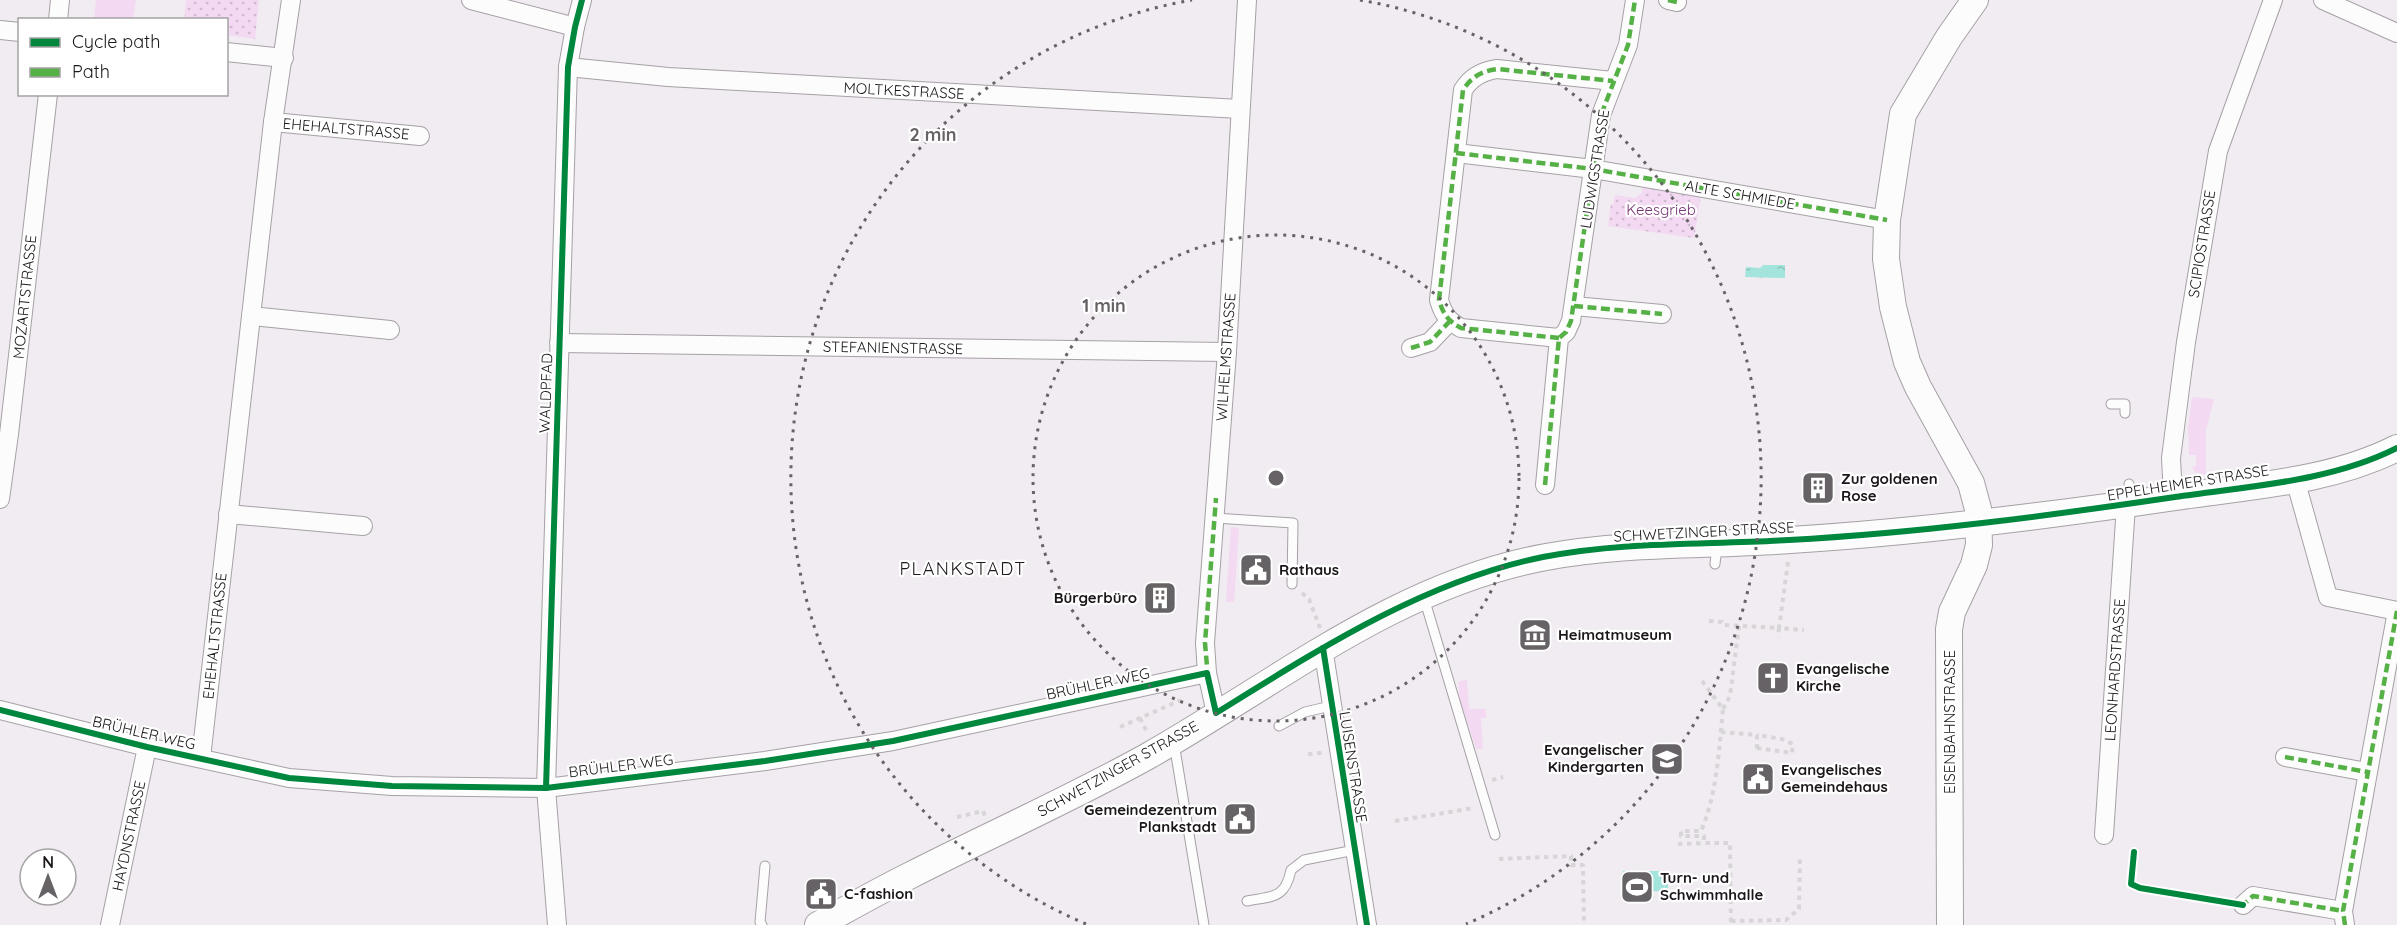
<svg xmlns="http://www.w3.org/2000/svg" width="2397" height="925" font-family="Quicksand,sans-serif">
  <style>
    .grass { fill: #f3d9f2 }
    .park { fill: url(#park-dots) }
    .water { fill: url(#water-ripples) }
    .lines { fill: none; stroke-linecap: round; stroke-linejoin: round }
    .lane-casing { stroke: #a5a1a5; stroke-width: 11 }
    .street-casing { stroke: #a5a1a5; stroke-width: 20 }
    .secondary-casing { stroke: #a5a1a5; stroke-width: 28 }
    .path { stroke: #d7d5d7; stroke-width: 4; stroke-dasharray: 4.5 4.5; stroke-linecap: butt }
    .lane { stroke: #fdfcfd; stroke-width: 9 }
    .street { stroke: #fdfcfd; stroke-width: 18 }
    .secondary { stroke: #fdfcfd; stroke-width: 26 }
    .quiet { stroke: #55b145; stroke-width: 4.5; stroke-dasharray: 9 4.5; stroke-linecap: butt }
    .cycleway-casing { stroke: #fff; stroke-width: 10 }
    .cycleway { stroke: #00873e; stroke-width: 6 }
    .ring { fill: none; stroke: #666265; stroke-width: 3; stroke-dasharray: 3 6 }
    .labels { text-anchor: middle; stroke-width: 4.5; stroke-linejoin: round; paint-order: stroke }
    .street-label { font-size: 15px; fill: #1b171a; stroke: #fff }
    .park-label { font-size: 15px; fill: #753474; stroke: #fff }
    .poi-label { font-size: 15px; font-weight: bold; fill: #1b171a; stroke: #fff; text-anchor: start }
    .quarter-label { font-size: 18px; letter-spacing: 1.5px; fill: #1b171a; stroke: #fff }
    .centre { fill: #666265; stroke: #fff; stroke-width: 3 }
    .ring-label { font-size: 18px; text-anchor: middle; font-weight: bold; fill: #666265; stroke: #fff; stroke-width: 4.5; stroke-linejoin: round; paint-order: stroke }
  </style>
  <defs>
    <pattern id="park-dots" width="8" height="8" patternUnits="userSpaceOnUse" patternTransform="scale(1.5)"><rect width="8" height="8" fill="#f3d9f2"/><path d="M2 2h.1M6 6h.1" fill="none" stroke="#d0bacf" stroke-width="1.8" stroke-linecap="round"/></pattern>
    <pattern id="water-ripples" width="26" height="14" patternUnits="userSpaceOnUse" patternTransform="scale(1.5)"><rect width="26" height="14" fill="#a3e5dc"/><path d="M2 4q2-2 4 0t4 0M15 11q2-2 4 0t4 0" fill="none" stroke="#8cc4bc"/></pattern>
  </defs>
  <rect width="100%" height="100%" fill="#f1ecf1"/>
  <g class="grass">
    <polygon points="96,0 136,0 133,19 94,19"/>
    <polygon points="2192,397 2214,399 2206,430 2206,475 2195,472 2192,467 2196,466 2196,455 2189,455 2188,428"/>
    <polygon points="1231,527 1239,528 1234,602 1226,602"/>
    <polygon points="1467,679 1469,709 1486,709 1486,718 1481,718 1483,749 1476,749 1460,700 1458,682"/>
  </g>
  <g class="park">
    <polygon points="186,0 259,0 255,39 227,35 226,20 184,19"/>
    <polygon points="1643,184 1701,196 1694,238 1608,226 1611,204 1613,204 1615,195 1635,198 1642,193"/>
  </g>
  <g class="water">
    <polygon points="1763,265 1785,265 1785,278 1745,277 1746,267 1760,268"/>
    <polygon points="1623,871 1668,871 1668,891 1623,892"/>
  </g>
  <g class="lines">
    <g class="lane-casing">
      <g id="lane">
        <polyline points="2111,404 2125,404 2125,413"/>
        <polyline points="2129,484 2131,502"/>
        <polyline points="1215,518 1293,523 1292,584"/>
        <polyline points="1715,564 1717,546"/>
        <polyline points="1424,598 1495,835"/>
        <polyline points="1279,726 1305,712 1331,706"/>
        <polyline points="1174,743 1204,925"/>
        <path d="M1247 901C1273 896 1285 899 1291 870L1304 860 1355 850"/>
        <polyline points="762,925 760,922 765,866"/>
      </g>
    </g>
    <g class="street-casing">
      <g id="street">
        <polyline points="471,0 575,27"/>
        <polyline points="1668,0 1677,2"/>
        <polyline points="2323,0 2397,33"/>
        <polyline points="58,20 60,0"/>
        <polyline points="0,30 20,32"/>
        <polyline points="226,52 284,58"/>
        <polyline points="568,67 668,77 1240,109"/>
        <polyline points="273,122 420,136"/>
        <polyline points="1456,153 1593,169 1887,220"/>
        <polyline points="1574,306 1662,314"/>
        <polyline points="251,316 390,330"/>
        <path d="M1559 338 1461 328C1448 321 1443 314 1439 300L1463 90C1471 77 1482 71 1497 69L1613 81"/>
        <polyline points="559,343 1227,352"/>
        <polyline points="1411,348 1430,342 1449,322"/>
        <polyline points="2295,479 2328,597 2397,611"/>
        <polyline points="1545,485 1559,338 1566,332 1571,321 1601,115 1628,45 1635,0"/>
        <polyline points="2173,497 2171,458 2186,342 2218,151 2273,0"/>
        <polyline points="0,499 9,434 48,94"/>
        <polyline points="228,514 363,526"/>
        <polyline points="1323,648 1367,925"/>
        <polyline points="0,710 147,747 289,778 392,786 546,788 765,761 893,741 1207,673"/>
        <polyline points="1216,713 1207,673 1205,643 1227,352 1247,0"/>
        <polyline points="2285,757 2367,772"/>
        <polyline points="201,758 273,122 291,0"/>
        <polyline points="2104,835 2126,505"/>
        <polyline points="2243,905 2253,896 2343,911"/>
        <polyline points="110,925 147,747"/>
        <polyline points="557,925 546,788 568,67 575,27 582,0"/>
        <polyline points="2345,925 2343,911 2397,611"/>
      </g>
    </g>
    <g class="secondary-casing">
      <g id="secondary">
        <path d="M818 925C847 909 877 892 907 877 987 836 1069 800 1148 756 1277 683 1397 584 1546 557 1627 542 1708 546 1790 540 1919 532 2047 516 2176 497 2249 486 2330 482 2397 448"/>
        <polyline points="1950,925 1949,629 1952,612 1974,565 1979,545 1978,509 1971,483 1918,387 1907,362 1893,307 1886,259 1887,220 1903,114 1949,37 1975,0"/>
      </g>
    </g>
    <g class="path">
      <polyline points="1788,562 1779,628 1804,630"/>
      <polyline points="1302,593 1309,599 1320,628"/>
      <polyline points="1709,621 1722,622 1723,625 1779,628 1778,637"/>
      <path d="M1702 681 1723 709C1719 750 1717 794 1701 831H1681V836H1704V843H1730L1731 925"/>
      <polyline points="1723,709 1730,696 1739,626"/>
      <polyline points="1140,718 1147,732"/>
      <polyline points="1120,727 1181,700"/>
      <polyline points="1721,732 1757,735 1757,751"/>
      <polyline points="1757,748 1792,753 1793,744 1782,739 1757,735"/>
      <polyline points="1308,754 1322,753"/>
      <polyline points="1492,780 1503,777"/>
      <polyline points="957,817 983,811 985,816"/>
      <polyline points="1395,821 1474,808"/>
      <polyline points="1678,844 1704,843"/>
      <polyline points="1499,859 1571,856 1571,865 1583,865 1584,925"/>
      <polyline points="1731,921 1786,920 1799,909 1800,855"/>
    </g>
    <use href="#lane" class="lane"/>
    <use href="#street" class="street"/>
    <use href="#secondary" class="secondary"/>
    <g class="quiet">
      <polyline points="1668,0 1677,2"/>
      <polyline points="1456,153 1593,169 1887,220"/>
      <polyline points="1574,306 1662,314"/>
      <path d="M1559 338 1461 328C1448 321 1443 314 1439 300L1463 90C1471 77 1482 71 1497 69L1613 81"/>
      <polyline points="1411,348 1430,342 1449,322"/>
      <polyline points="1545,485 1559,338 1566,332 1571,321 1601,115 1628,45 1635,0"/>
      <polyline points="1208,678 1205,643 1216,498"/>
      <polyline points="2285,757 2367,772"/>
      <polyline points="2240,905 2243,905 2253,896 2343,911"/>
      <polyline points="2345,925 2343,911 2397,611"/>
    </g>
    <g class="cycleway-casing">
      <g id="cycleway">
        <polyline points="1323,648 1367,925"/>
        <path d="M0 710 147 747 289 778 392 786 546 788 765 761 893 741 1207 673 1216 713C1318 650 1424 581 1543 557 1624 541 1707 545 1789 540 1918 533 2047 516 2175 497 2249 486 2330 482 2397 448"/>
        <polyline points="546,788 568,67 575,27 582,0"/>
        <polyline points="2134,852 2131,884 2140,888 2243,905"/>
      </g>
    </g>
    <use href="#cycleway" class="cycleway"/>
  </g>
  <g class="ring">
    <circle cx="1276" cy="478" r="243"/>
    <path d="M1086 924A485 485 0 0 1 1192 0M1360 0A485 485 0 0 1 1466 924"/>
  </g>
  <defs>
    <g id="building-square" transform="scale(1.725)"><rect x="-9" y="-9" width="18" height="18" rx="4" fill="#666265" stroke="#fff"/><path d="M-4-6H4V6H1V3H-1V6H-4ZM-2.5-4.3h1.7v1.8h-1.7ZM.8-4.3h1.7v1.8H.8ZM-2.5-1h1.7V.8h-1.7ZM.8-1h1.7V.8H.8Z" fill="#fff"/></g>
    <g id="civic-square" transform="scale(1.725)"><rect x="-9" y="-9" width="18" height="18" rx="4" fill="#666265" stroke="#fff"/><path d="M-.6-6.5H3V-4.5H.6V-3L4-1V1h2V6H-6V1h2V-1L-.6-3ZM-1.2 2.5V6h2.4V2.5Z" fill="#fff"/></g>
    <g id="museum-square" transform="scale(1.725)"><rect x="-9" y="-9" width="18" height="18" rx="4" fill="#666265" stroke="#fff"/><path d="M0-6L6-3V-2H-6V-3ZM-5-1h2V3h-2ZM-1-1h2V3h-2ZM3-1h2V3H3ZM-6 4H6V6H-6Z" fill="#fff"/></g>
    <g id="church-square" transform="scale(1.725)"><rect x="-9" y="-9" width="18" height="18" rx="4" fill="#666265" stroke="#fff"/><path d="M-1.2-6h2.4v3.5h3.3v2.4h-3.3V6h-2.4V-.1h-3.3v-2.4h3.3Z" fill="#fff"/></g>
    <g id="school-square" transform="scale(1.725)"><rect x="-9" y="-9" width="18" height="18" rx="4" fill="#666265" stroke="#fff"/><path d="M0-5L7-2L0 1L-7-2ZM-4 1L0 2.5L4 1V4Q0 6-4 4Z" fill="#fff"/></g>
    <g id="stadium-square" transform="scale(1.725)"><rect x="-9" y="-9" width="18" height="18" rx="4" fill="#666265" stroke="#fff"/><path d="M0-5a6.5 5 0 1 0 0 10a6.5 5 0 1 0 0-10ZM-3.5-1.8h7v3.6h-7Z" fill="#fff"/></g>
  </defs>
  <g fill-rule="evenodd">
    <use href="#building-square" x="1818" y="488"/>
    <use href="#civic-square" x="1256" y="570"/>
    <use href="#building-square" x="1160" y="598"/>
    <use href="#museum-square" x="1535" y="635"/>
    <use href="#church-square" x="1773" y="678"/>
    <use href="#school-square" x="1667" y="759"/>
    <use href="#civic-square" x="1758" y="779"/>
    <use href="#civic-square" x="1240" y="819"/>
    <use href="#stadium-square" x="1637" y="887"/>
    <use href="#civic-square" x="821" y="894"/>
  </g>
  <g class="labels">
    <g class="street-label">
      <text transform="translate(904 91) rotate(3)" y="5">MOLTKESTRASSE</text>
      <text transform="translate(346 129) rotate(5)" y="5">EHEHALTSTRASSE</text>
      <text transform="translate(1595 169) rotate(-81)" y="5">LUDWIGSTRASSE</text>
      <text transform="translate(1740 195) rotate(10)" y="5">ALTE SCHMIEDE</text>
      <text transform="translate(2202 244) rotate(-81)" y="5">SCIPIOSTRASSE</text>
      <text transform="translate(25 297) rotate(-84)" y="5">MOZARTSTRASSE</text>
      <text transform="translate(893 348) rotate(1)" y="5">STEFANIENSTRASSE</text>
      <text transform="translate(1226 357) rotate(-86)" y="5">WILHELMSTRASSE</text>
      <text transform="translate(546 393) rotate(-88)" y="5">WALDPFAD</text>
      <text transform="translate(2188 483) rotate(-9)" y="5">EPPELHEIMER STRASSE</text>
      <text transform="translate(1704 532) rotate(-3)" y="5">SCHWETZINGER STRASSE</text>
      <text transform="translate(215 636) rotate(-84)" y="5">EHEHALTSTRASSE</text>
      <text transform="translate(2115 670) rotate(-86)" y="5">LEONHARDSTRASSE</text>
      <text transform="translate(1098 684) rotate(-12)" y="5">BRÜHLER WEG</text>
      <text transform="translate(1950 722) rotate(-90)" y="5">EISENBAHNSTRASSE</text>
      <text transform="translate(144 733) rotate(13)" y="5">BRÜHLER WEG</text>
      <text transform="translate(621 766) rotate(-7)" y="5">BRÜHLER WEG</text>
      <text transform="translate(1353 767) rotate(81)" y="5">LUISENSTRASSE</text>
      <text transform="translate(1118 769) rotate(-29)" y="5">SCHWETZINGER STRASSE</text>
      <text transform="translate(129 836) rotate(-78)" y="5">HAYDNSTRASSE</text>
    </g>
    <g class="park-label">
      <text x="1661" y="215">Keesgrieb</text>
    </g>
    <g class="poi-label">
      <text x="1841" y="484">Zur goldenen<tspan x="1841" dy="17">Rose</tspan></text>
      <text x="1279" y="575">Rathaus</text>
      <text x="1137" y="603" text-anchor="end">Bürgerbüro</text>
      <text x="1558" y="640">Heimatmuseum</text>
      <text x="1796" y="674">Evangelische<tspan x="1796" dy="17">Kirche</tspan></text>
      <text x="1644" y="755" text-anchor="end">Evangelischer<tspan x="1644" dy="17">Kindergarten</tspan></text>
      <text x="1781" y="775">Evangelisches<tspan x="1781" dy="17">Gemeindehaus</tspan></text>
      <text x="1217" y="815" text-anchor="end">Gemeindezentrum<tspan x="1217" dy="17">Plankstadt</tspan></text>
      <text x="1660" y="883">Turn- und<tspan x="1660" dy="17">Schwimmhalle</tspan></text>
      <text x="844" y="899">C-fashion</text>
    </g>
    <g class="quarter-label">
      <text x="963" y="575">PLANKSTADT</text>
    </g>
  </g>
  <circle cx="1276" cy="478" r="9" class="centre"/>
  <g class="ring-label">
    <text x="933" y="141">2 min</text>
    <text x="1104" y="312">1 min</text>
  </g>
  <rect x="18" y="18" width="210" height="78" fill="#ffffff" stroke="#a4a2a3" stroke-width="1.5"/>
  <rect x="30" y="38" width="30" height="9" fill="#00873e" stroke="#a4a2a3" stroke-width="1.5"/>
  <text x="72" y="48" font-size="18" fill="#1b171a">Cycle path</text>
  <rect x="30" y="68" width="30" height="9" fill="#55b145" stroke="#a4a2a3" stroke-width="1.5"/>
  <text x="72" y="78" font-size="18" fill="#1b171a">Path</text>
  <g transform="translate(48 877)"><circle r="28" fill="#ffffff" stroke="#a4a2a3" stroke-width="1.5"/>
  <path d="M0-4.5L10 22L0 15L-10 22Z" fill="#666265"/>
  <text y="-9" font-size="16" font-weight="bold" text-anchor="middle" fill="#1b171a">N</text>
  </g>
</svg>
